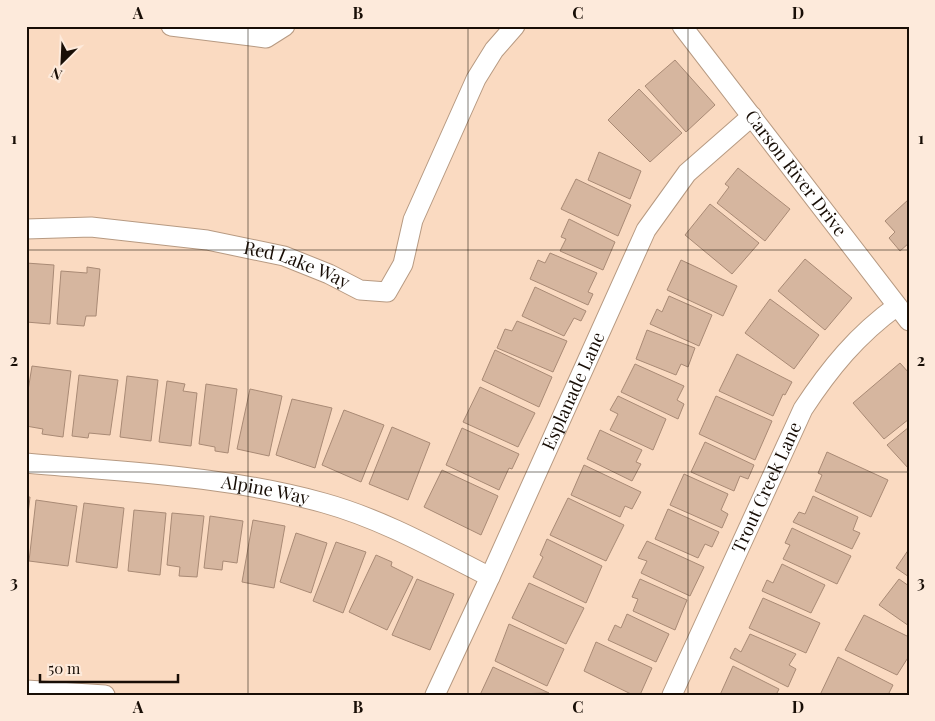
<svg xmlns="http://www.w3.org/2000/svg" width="935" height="721" font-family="'Playfair Display',serif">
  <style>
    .building { fill: #d6b69f; stroke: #a98a75 }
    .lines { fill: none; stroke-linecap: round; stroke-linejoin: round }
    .minor-casing { stroke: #b79a82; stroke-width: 21 }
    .minor { stroke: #fff; stroke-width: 19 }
    .grid { fill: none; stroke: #180e06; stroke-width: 1; stroke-opacity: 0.55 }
    .labels { text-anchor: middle; stroke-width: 4; stroke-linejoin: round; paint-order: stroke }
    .street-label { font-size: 18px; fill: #180e06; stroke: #fdeadb }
    .neatline { fill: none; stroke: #180e06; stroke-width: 2 }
    .grid-label { font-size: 16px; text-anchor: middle; font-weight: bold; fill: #180e06 }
  </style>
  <rect width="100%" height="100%" fill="#fadac1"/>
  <g class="building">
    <polygon points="675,60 715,105 686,132 645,86"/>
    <polygon points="639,89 682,133 650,162 608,120"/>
    <polygon points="599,152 641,171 630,199 588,180"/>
    <polygon points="738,168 790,209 765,241 717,203 729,187 725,184"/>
    <polygon points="576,179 631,205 618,236 561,209"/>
    <polygon points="909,199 909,243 900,251 889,238 895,232 885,221"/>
    <polygon points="710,204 759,243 732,274 685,235"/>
    <polygon points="569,219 615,242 603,270 560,251 566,239 561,237"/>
    <polygon points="550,253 597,273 588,292 593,294 588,305 530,279 538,260 545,263"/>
    <polygon points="805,259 852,298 825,330 778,291"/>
    <polygon points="681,260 737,286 723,316 667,290"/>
    <polygon points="26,263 54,265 50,324 26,322"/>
    <polygon points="87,267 100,269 96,316 86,316 84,326 57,324 61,271 87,273"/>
    <polygon points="535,287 586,311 581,321 574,318 564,336 522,316"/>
    <polygon points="669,296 712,315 699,346 650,324 657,309 662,312"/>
    <polygon points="770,299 819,335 794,369 745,333"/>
    <polygon points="517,321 567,341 553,372 497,348 505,329 512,331"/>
    <polygon points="647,330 695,348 688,367 681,364 676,375 636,359"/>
    <polygon points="495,350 552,377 539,407 482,380"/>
    <polygon points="737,354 792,382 785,395 783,394 773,416 719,391"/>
    <polygon points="900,363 909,373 909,419 884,439 853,403"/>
    <polygon points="635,364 684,386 677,400 684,404 678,419 621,392"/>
    <polygon points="32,366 71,371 63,437 42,434 43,429 26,426 26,403"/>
    <polygon points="79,375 118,380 110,435 89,433 88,438 72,436"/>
    <polygon points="127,376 158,380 151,441 120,437"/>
    <polygon points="167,381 185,384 183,391 197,393 191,446 159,442"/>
    <polygon points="206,384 237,389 228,453 215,451 215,447 199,444"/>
    <polygon points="480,387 535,413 518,447 463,422"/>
    <polygon points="250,389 282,396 269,456 237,449"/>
    <polygon points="618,396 666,419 653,450 610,430 618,414 610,410"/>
    <polygon points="716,396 772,421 755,460 699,434"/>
    <polygon points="292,399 332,408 315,468 276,455"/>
    <polygon points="344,410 384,425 361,482 322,465"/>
    <polygon points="392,427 430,443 408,500 369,484"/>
    <polygon points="909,427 909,469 887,445"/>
    <polygon points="462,428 519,454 512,469 509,468 499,490 446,465"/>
    <polygon points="600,430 642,450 636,462 641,464 632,481 587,459"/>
    <polygon points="705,442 754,465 748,479 740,476 734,491 691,472"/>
    <polygon points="827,452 888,480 871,517 815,491 822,475 818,473"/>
    <polygon points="584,465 641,492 632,509 625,506 620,517 571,495"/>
    <polygon points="442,470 498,496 481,535 424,507"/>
    <polygon points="684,474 728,494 721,510 728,514 722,528 670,505"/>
    <polygon points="813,496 858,517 853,530 860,533 852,549 793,522 799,512 805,514"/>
    <polygon points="26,497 30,497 26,532"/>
    <polygon points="568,498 624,525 606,561 550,535"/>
    <polygon points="36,500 77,506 68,566 29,561"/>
    <polygon points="84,503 124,508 117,568 76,562"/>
    <polygon points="668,509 719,532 712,547 705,544 698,558 655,539"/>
    <polygon points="134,510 166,513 160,575 128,571"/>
    <polygon points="172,513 204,516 197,577 179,576 180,567 167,565"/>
    <polygon points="210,516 243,521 237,563 223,561 222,570 204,568"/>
    <polygon points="253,520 285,526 274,588 242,582"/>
    <polygon points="792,528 851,556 837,584 783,559 790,545 785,543"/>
    <polygon points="296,533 327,543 311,593 280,582"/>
    <polygon points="547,539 602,566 586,603 533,577 543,557 540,555"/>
    <polygon points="647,541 704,567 690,596 641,573 647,561 638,558"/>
    <polygon points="336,542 366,552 343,613 313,601"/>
    <polygon points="909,549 909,577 896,568"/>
    <polygon points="376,555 392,562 391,566 413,577 387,630 349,612"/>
    <polygon points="782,564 825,585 811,613 762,591 767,580 773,583"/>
    <polygon points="417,579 454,594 430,650 392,635"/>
    <polygon points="640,579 687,600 675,630 633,611 638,599 632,597"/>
    <polygon points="899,579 909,586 909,626 879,605"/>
    <polygon points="529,583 584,608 566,644 512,618"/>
    <polygon points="763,598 820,623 806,653 749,628"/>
    <polygon points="627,614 669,634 656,662 608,640 615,625 621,628"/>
    <polygon points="864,615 909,637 909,656 897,675 845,650"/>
    <polygon points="509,624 564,649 547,686 495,661"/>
    <polygon points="750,634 796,654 789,665 796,669 788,687 730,658 735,648 741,652"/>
    <polygon points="596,642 652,668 640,695 633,695 584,671"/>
    <polygon points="838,657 893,685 888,695 820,695"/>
    <polygon points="733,666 779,689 776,695 720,695"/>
    <polygon points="493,667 549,693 480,695"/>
  </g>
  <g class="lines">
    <g class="minor-casing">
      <g id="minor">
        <polyline points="171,26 266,38 285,26"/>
        <path id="s1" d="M682 26 909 321"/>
        <path id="s2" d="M26 229 91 227 207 240 284 256 329 274 360 290 387 292 403 264 413 220 476 79 494 50 515 26"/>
        <path id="s3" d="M26 463C126 472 227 476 324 503 382 519 437 550 490 577"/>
        <polyline points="26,690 105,695"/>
        <path id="s4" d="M435 695 490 577 646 230 687 173 752 116"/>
        <path id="s5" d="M672 695 803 409C830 368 857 335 897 306"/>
      </g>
    </g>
    <use href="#minor" class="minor"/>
  </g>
  <path class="grid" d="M248 26V695M468 26V695M688 26V695M26 250H909M26 472H909"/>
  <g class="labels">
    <g class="street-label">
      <text dy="6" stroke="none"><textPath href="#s1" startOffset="186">Carson River Drive</textPath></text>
      <text dy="6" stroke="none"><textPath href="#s2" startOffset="275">Red Lake Way</textPath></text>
      <text dy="6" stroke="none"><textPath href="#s4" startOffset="334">Esplanade Lane</textPath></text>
      <text dy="6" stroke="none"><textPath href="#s5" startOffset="228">Trout Creek Lane</textPath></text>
      <text dy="6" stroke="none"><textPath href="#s3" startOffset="241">Alpine Way</textPath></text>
    </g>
  </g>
  <rect width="935" height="721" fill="none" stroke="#fdeadb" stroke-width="55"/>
  <g transform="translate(62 62) rotate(204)" stroke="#fdeadb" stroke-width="4" paint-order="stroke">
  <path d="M0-4L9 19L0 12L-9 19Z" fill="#180e06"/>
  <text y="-8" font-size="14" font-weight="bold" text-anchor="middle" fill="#180e06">N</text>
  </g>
  <path d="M40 674v8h138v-8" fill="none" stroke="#180e06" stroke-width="2.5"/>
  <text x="48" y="674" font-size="15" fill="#180e06" stroke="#fdeadb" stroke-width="4" paint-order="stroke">50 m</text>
  <rect x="28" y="28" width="880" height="666" class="neatline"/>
  <g class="grid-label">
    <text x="138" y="19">A</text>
    <text x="358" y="19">B</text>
    <text x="578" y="19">C</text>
    <text x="798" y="19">D</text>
    <text x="14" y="144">1</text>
    <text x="921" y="144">1</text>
    <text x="14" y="366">2</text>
    <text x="921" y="366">2</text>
    <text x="14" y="588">3</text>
    <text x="921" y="588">3</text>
    <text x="138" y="713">A</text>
    <text x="358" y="713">B</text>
    <text x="578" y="713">C</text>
    <text x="798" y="713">D</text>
  </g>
</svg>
